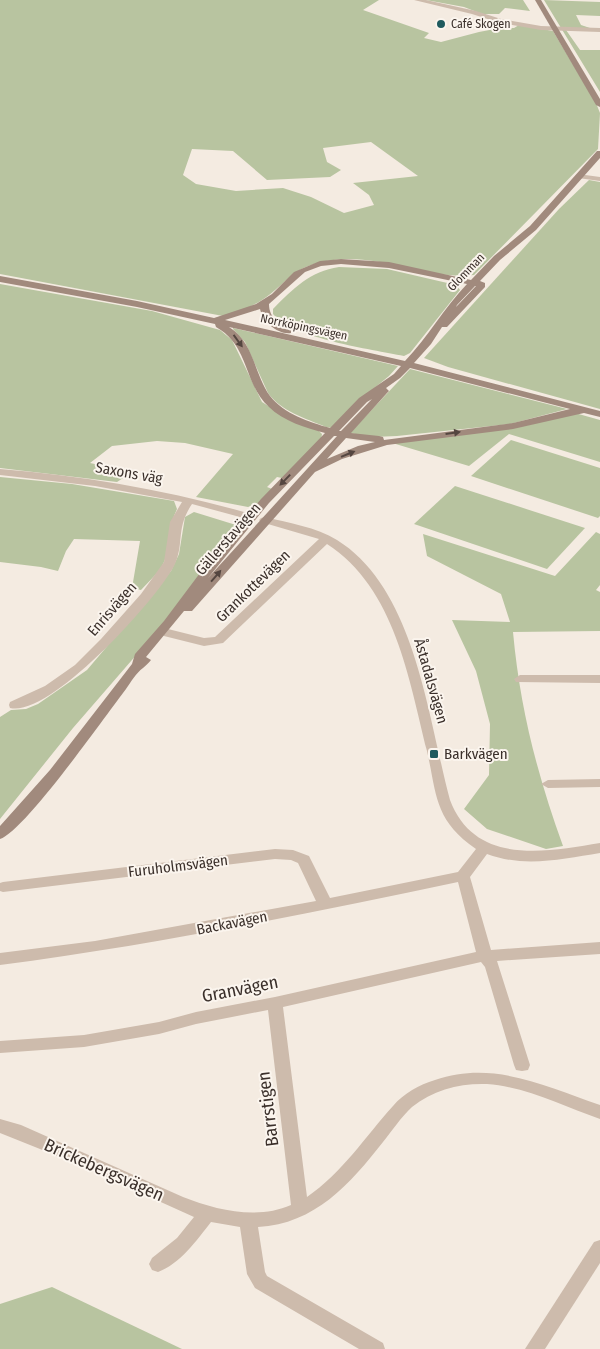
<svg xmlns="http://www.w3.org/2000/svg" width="600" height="1349" font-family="'Fira Sans Condensed',sans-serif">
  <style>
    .green { fill: #b8c4a0; fill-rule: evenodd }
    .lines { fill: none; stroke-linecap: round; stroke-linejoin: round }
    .street { fill: #cdbbac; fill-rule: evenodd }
    .secondary { fill: #a18a7d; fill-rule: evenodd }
    .oneway { fill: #544640 }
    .poi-dot { fill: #1f5a5e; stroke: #fbf5ee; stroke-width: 2 }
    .labels { text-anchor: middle; stroke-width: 4; stroke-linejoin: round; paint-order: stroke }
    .far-poi-label { font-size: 12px; fill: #3b302b; stroke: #fbf5ee; text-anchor: start }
    .far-street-label { font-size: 12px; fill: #3b302b; stroke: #fbf5ee }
    .street-label { font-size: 15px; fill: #3b302b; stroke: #fbf5ee }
    .poi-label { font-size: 15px; fill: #3b302b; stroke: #fbf5ee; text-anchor: start }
    .near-street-label { font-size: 18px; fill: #3b302b; stroke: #fbf5ee }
  </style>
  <rect width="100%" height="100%" fill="#f4ebe1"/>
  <g class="green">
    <path d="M0 0H379L363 10 429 33 424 38 441 42 479 32 500 28H514L519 25 553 31 596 103 600 113 598 149 474 275C425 280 376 251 326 261 290 268 289 282 262 300 249 308 238 312 223 316L0 274ZM371 142 418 176 353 183 369 195 374 205 344 213 311 197 283 188 236 191 196 184 183 175 192 149 233 151 267 180 330 177 341 170 327 162 323 148Z"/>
    <polygon points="426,0 523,0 530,11 505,8 499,14 482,14 464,7"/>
    <polygon points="544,0 600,2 600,16 576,15 581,25 596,30 566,30 580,50 600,50 600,92"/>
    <polygon points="589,180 600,182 600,409 448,367 424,358 559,209"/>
    <path d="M339 267 387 269 456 285 460 290 410 353 404 356C370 349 295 339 273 314V309C293 289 310 271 339 267Z"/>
    <polygon points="0,284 152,311 220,330 232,340 262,402 286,417 319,431 322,434 321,440 282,478 277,477 267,487 272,489 260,503 248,507 196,497 233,454 185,443 157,441 112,446 90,463 132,472 117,482 0,468"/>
    <path d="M233 329V328L398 366 389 376 356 403 332 428 326 427C305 418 282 412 268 393L245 342Z"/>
    <polygon points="410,369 567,409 510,424 397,436 373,437 350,433"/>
    <polygon points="575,413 600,420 600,462 509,434 469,466 389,442 528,425"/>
    <polygon points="511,440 600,468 600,516 598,518 471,476"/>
    <path d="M0 477 72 484 174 501 177 509C168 526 172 545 164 562 160 572 148 582 141 590L132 588 140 541 74 539 66 551 58 571 41 567 0 562Z"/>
    <polygon points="455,486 585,528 547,569 414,524"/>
    <polygon points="194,512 236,525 235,530 164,623 73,728 0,819 0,717 11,710 26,709 38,704 87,670 171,571 179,554 185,517"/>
    <path d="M596 532 600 534V585L596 590 600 592V631L513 632C520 708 537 774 563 846L546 849 487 829 464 809 489 775 490 724 476 671 452 620 510 622 501 594 427 556 423 534 555 576Z"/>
    <polygon points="52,1287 182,1349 0,1349 0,1304"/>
  </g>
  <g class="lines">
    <g class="street">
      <polygon points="414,0 426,0 476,11 501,19 541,26 600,28 600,32 541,30 500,23 472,14"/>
      <polygon points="578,174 600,177 600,181 578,178"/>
      <path d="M0 469C87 476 171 491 255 515L257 517 251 520 192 504C175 529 185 544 174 566 157 599 50 718 10 708L9 705 10 702 45 686 75 665 101 639 141 594 164 562 170 522 182 502 95 486 0 475Z"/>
      <path d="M265 517C289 523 316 527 337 540 416 589 428 719 450 800 475 866 546 852 600 843V853C563 859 524 868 487 854L470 877 491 950 600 942V954L497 961 530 1065 528 1070 522 1071 516 1070 514 1065 485 967 481 962 283 1007 307 1197C342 1173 365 1137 393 1106 404 1093 419 1085 435 1080 493 1060 545 1086 600 1105V1119C563 1106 527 1087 487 1084 460 1083 433 1090 412 1107 401 1117 392 1131 383 1142 350 1184 315 1224 258 1227L265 1272 267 1276 383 1343 385 1349H359L255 1288 247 1274 240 1227 211 1222C197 1240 180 1264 158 1272L152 1270 149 1264 152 1258 177 1238 194 1217 70 1161 0 1133V1119L21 1125 183 1197C216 1210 257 1220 291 1205L268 1010 196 1024 159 1034 84 1047 0 1053V1041L84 1035 159 1022 196 1012 275 997 476 952 458 882C306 914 154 945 0 965V953L95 941 316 901 298 863 291 860 275 859 3 892 0 891V883L3 882 275 849 293 850 309 856 330 898 458 872 476 849C434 820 437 795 427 751 409 679 395 588 327 544L223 643 204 646 164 636 162 633 168 629 204 638 215 637 319 539 261 522 259 520 261 518Z"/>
      <polygon points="520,675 600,675 600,683 516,682 514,679"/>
      <polygon points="600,779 600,787 548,788 541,784 548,780"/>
      <polygon points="600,1240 600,1263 545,1349 525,1349 594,1242"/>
    </g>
    <g class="secondary">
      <polygon points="535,0 541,0 600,99 600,107 596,105"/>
      <path d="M597 151H600V158L536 230 500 260 480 281 485 283V287L447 327H442L431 344 414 363 600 411V417L584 413 513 429 387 445 342 459 315 472 192 611H184L146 657 151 660C149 663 146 665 143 668 136 673 131 682 126 689 106 715 24 832 0 839V826L50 770 132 664 135 654 164 621 215 553 261 499 325 433C306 428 283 421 269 407 243 383 250 346 216 327L215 324 137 307 0 282V276L137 301 214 318 256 304 272 294 294 272 320 261 341 259 389 262 471 280 494 256 530 226ZM341 264 389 268 467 284C444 308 428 337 405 361L225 320 260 309C263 322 278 335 291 333V329C279 324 269 318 269 304L305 272 321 266ZM475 286H476L456 307 457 305ZM229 327 401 366 394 374 359 398 330 428C309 422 284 414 270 396 254 374 254 342 229 327ZM410 368 570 409 513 423 384 440 383 437 379 436 351 433 387 393 389 391 386 388 400 378ZM372 399 341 431H339L367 402ZM334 436H337L208 578 269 503ZM346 438 375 442 358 446 327 459Z"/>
    </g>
  </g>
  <defs><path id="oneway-solid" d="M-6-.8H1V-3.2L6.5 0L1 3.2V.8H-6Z" transform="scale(1.25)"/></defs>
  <g class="oneway">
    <use href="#oneway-solid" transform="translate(238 341) rotate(54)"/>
    <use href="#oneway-solid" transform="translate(453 433) rotate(-8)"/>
    <use href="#oneway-solid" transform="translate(348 454) rotate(-22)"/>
    <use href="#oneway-solid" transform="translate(285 480) rotate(134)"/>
    <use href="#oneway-solid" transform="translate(216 576) rotate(-49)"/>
  </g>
  <g class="poi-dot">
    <circle cx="441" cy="24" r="5"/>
    <rect x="429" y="749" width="10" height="10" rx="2.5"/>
  </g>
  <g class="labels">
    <g class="far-poi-label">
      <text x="451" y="28">Café Skogen</text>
    </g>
    <g class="far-street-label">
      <text transform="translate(466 272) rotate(-46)" y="4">Glomman</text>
      <text transform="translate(304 327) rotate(12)" y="4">Norrköpingsvägen</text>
    </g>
    <g class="street-label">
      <text transform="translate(129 473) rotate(10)" y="5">Saxons väg</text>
      <text transform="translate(228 539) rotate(-49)" y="5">Gällerstavägen</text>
      <text transform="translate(253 586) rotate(-44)" y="5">Grankottevägen</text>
      <text transform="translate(112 609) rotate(-49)" y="5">Enrisvägen</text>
      <text transform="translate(431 681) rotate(74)" y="5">Åstadalsvägen</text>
      <text transform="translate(178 866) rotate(-7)" y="5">Furuholmsvägen</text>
      <text transform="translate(232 923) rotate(-11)" y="5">Backavägen</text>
    </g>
    <g class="poi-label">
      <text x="444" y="759">Barkvägen</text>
    </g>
    <g class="near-street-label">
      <text transform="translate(240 989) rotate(-11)" y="6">Granvägen</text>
      <text transform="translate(268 1109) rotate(-97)" y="6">Barrstigen</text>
      <text transform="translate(104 1170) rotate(24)" y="6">Brickebergsvägen</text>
    </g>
  </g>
</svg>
